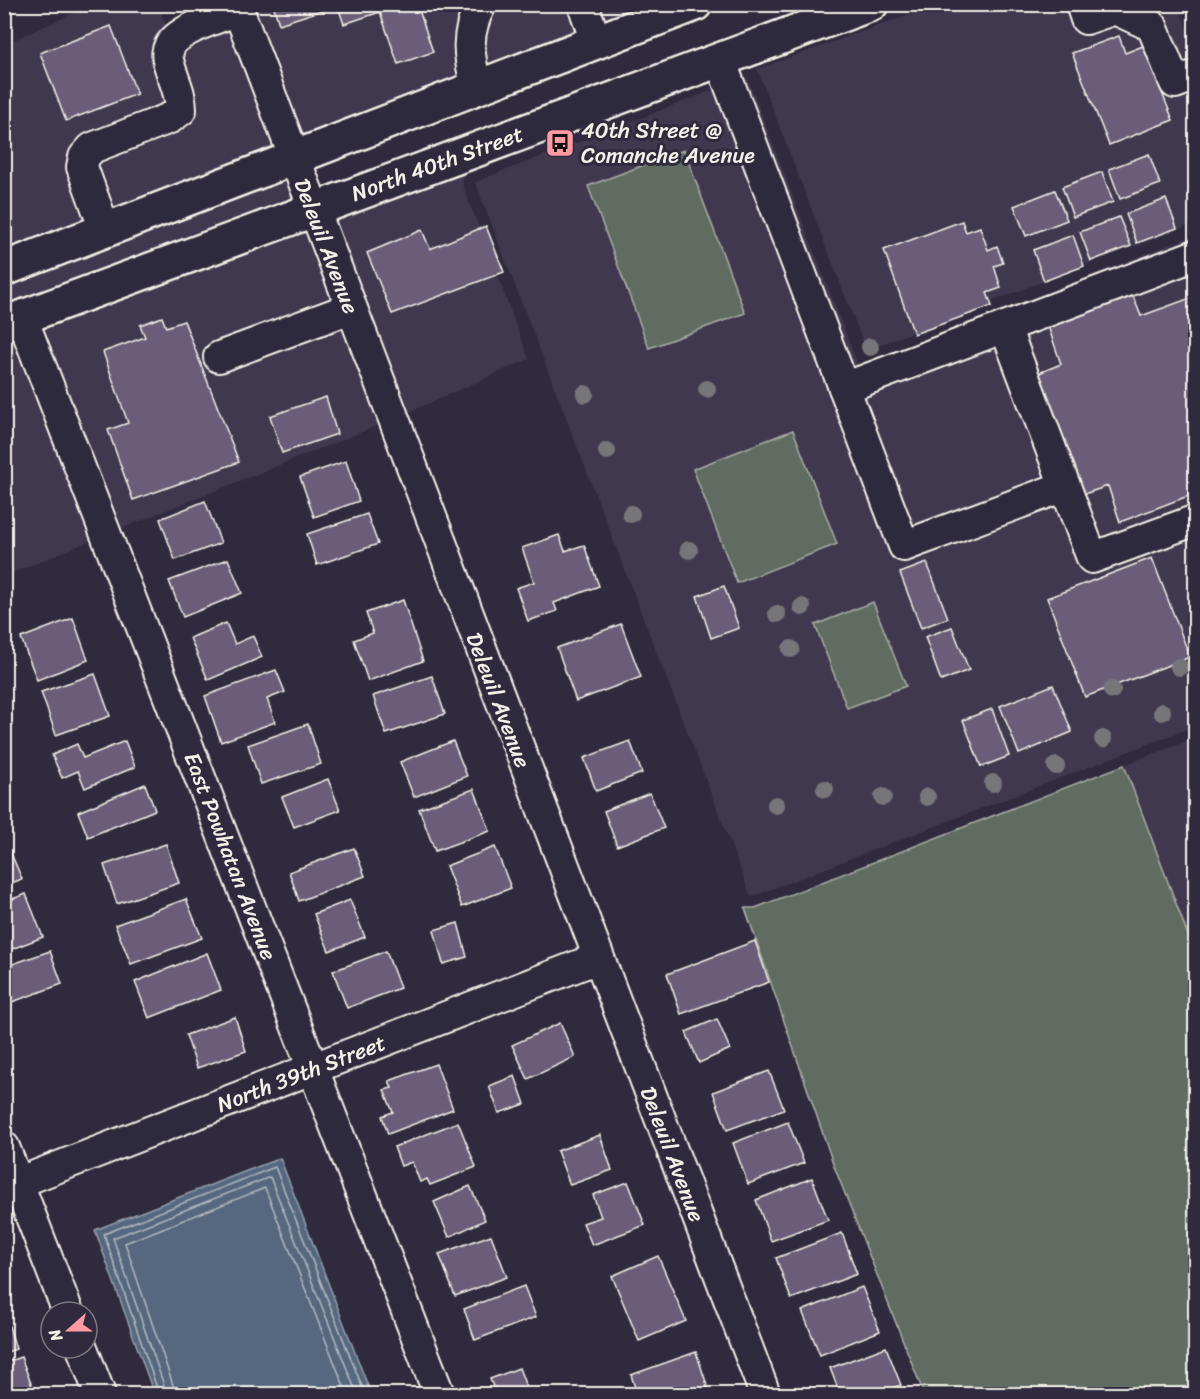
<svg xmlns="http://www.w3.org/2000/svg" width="1200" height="1399" font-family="Sriracha,sans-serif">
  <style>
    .built { fill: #41394f }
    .green { fill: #606c62; stroke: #aaaea5; stroke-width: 1.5 }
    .water { fill: #546880; stroke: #949faa; stroke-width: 1.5 }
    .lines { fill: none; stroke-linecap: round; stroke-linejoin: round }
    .shore { stroke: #b4babe; stroke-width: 1.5 }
    .building { fill: #6a5d79; stroke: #f4f1e8; stroke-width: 1.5 }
    .minor-casing { stroke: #f4f1e8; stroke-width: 34 }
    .major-casing { stroke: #f4f1e8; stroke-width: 38 }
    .minor { stroke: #2f2a3d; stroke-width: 30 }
    .major { stroke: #2f2a3d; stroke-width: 33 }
    .tree { fill: #76767a }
    .labels { text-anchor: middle; stroke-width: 6; stroke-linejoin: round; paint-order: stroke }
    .poi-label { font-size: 22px; fill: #f4f1e8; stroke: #2f2a3d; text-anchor: start }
    .street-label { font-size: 22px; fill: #f4f1e8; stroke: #2f2a3d }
  </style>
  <rect width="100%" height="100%" fill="#2f2a3d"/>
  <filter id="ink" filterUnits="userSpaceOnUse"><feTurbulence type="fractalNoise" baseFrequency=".0167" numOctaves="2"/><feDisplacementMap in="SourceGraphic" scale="12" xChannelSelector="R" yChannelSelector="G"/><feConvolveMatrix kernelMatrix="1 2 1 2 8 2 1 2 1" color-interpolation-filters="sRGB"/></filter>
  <g filter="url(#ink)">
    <g class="built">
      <polygon points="599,4 636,5 604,19"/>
      <polygon points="92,5 158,5 173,43 223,12 274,150 13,251 5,228 5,44"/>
      <polygon points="252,5 567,5 577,32 303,139"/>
      <polygon points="937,5 1178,5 1195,47 1195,223 866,350 757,69"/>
      <polygon points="747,77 858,365 1195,235 1195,726 751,897 475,182"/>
      <polygon points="485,166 467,173 463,179 463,186 529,359 407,413 332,216 340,217"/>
      <polygon points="284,175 294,201 5,309 5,283"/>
      <polygon points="303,226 379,425 120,529 41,325"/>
      <polygon points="13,335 92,540 5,576 4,338"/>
      <polygon points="1190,740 1195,754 1195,954 1124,765"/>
    </g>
    <g class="green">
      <polygon points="684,150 745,313 649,348 588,186"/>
      <polygon points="793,430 837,544 737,583 693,469"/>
      <polygon points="873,602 906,686 847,708 815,625"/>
      <polygon points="1124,765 1195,954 1195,1394 924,1394 834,1166 745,908 755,908"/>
    </g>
    <polygon class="water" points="280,1158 371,1394 154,1394 95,1230"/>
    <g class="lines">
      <g class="shore">
        <polyline points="159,1394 104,1234 275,1167 365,1394"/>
        <polyline points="167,1394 113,1238 270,1177 357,1394"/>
        <polyline points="176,1394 125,1243 265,1188 347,1394"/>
      </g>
    </g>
    <g class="building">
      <polygon points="273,4 327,4 329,8 279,24"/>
      <polygon points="337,4 417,4 433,52 398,64 380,12 344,24"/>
      <polygon points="4,14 11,33 4,36"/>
      <polygon points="111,26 137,94 66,121 40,53"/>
      <polygon points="1119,36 1125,53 1143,46 1173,120 1109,145 1072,53"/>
      <polygon points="1149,154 1160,184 1120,199 1109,169"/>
      <polygon points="1102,172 1113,202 1073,217 1062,187"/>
      <polygon points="1055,190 1067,220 1026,236 1014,206"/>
      <polygon points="1166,199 1177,228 1137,243 1126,214"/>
      <polygon points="1119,217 1131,246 1091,261 1080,232"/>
      <polygon points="962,221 966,232 980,227 988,250 997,246 1003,263 994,266 1001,288 987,293 992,306 914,334 884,250"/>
      <polygon points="486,226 504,272 392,314 367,253 422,230 430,249"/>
      <polygon points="1073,235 1084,266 1044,281 1033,250"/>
      <polygon points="1133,296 1141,316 1196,296 1196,493 1120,522 1108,486 1084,494 1039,373 1061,364 1048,326"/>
      <polygon points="162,317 166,327 184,321 239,462 133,500 108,430 128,423 103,352 145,337 140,325"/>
      <polygon points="326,397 337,434 282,453 270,416"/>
      <polygon points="346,461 359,501 314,517 300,477"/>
      <polygon points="205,501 221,543 175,560 160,519"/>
      <polygon points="367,514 378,544 317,565 307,534"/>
      <polygon points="559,535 565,551 584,545 599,586 554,603 557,611 528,621 516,588 534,582 522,548"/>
      <polygon points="1152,558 1190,657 1085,697 1047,598"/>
      <polygon points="228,559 242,593 183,617 169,581"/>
      <polygon points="927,563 948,618 921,628 900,573"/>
      <polygon points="724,586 739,628 711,638 697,596"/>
      <polygon points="403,600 423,661 368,681 354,640 373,633 366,613"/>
      <polygon points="73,618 88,660 37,680 21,638"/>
      <polygon points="226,623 235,644 253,636 262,657 208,680 190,638"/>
      <polygon points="621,624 641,677 576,701 557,648"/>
      <polygon points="952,627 969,670 941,681 925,637"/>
      <polygon points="276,670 285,692 267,699 275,722 221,742 205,696"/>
      <polygon points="95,674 110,716 56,735 41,692"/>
      <polygon points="432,676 445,714 386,734 373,696"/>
      <polygon points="1053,685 1072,732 1019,754 1000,706"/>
      <polygon points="992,709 1009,756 981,767 963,720"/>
      <polygon points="308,724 321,764 261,784 248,745"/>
      <polygon points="125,741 135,767 85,788 78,771 62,778 52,755 77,744 83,758"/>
      <polygon points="453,741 467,776 414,797 400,762"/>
      <polygon points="630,741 642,773 596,791 584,758"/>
      <polygon points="328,779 340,810 294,827 282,797"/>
      <polygon points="145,784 155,810 88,837 78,812"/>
      <polygon points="474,789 490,831 435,851 419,809"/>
      <polygon points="650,793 664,828 617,846 604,811"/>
      <polygon points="4,837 22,879 4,886"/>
      <polygon points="166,844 179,883 117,904 104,865"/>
      <polygon points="495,847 511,888 462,907 446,866"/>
      <polygon points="354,848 365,876 299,901 289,872"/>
      <polygon points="26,894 43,937 4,952 4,902"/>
      <polygon points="186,899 202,938 131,964 115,925"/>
      <polygon points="350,900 365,937 329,951 314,914"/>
      <polygon points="458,923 467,957 443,964 434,930"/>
      <polygon points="755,941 769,982 681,1014 667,974"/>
      <polygon points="50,951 62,984 4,1005 4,967"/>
      <polygon points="386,951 400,988 347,1008 333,971"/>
      <polygon points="207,953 221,990 149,1018 135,982"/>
      <polygon points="235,1017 246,1051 197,1068 186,1035"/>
      <polygon points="717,1019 730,1049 699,1063 686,1032"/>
      <polygon points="560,1023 575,1057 528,1079 512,1045"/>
      <polygon points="436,1064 453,1109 388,1134 382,1116 393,1112 384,1090 392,1088 389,1081"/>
      <polygon points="769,1071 784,1109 727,1130 713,1092"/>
      <polygon points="515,1076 525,1104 499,1113 489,1086"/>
      <polygon points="458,1122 476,1167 430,1185 427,1179 420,1182 412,1162 401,1166 394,1147"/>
      <polygon points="788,1122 804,1163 748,1184 733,1143"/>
      <polygon points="600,1135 612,1170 570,1185 557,1151"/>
      <polygon points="812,1178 828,1220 771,1241 756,1200"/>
      <polygon points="628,1182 645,1225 592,1245 583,1223 601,1217 593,1195"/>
      <polygon points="470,1186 485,1220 449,1237 434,1202"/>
      <polygon points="842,1233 857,1274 791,1299 776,1258"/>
      <polygon points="491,1235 507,1277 455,1296 439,1254"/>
      <polygon points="658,1256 686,1321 639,1341 612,1276"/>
      <polygon points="524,1286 536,1317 475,1340 464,1309"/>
      <polygon points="862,1287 880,1331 820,1355 802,1311"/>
      <polygon points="4,1325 5,1327 9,1326 16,1349 4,1353"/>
      <polygon points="886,1347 901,1385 876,1394 840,1394 830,1368"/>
      <polygon points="696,1352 710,1394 656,1394 654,1391 637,1394 631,1375"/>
      <polygon points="21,1357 35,1394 4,1394 4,1363"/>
      <polygon points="519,1368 529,1394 496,1394 490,1379"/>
    </g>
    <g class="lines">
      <g class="minor-casing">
        <g id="minor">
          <polyline points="236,4 765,1394"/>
          <polyline points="583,4 596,42"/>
          <polyline points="1081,4 1086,19 1115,9 1152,26 1175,83 1196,75"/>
          <polyline points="720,60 904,546 1065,486 1092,558 1196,520"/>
          <path d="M477 87C468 56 465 34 481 4"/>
          <path d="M105 230 82 167 84 157 92 148 170 118 181 110C181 91 172 78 168 60 161 32 217 19 238 10"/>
          <polyline points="22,318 439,1394"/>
          <polyline points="1005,327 1196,255"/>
          <polyline points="219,357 351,308"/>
          <polyline points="844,388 1005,327 1065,486"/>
          <polyline points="4,1147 68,1312"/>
          <polyline points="4,1188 598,958"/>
          <polyline points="82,1348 100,1394"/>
        </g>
      </g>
      <g class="major-casing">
        <g id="major">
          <polyline points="4,269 695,4"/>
          <polyline points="4,324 871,4"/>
        </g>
      </g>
      <use href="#minor" class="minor"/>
      <use href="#major" class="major"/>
    </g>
    <g class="tree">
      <circle cx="870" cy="347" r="9"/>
      <circle cx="707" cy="389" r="9"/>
      <circle cx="585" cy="394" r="9"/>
      <circle cx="607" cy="451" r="9"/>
      <circle cx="631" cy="514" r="9"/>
      <circle cx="689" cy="550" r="9"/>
      <circle cx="802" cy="607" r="9"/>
      <circle cx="777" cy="614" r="9"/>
      <circle cx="791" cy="649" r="9"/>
      <circle cx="1179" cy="667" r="9"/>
      <circle cx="1112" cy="690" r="9"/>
      <circle cx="1162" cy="712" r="9"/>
      <circle cx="1103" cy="739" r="9"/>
      <circle cx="1056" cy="766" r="9"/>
      <circle cx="993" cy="783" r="9"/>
      <circle cx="825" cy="789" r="9"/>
      <circle cx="883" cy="797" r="9"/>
      <circle cx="927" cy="797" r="9"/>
      <circle cx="776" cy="805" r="9"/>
    </g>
  </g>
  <defs>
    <g id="bus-square" transform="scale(1.5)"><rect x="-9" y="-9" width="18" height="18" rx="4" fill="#ff9aa2" stroke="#2f2a3d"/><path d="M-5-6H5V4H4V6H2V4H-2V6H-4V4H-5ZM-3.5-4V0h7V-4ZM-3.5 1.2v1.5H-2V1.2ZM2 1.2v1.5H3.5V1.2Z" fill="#111"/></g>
  </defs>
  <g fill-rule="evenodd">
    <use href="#bus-square" x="560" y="143"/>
  </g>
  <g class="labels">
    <g class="poi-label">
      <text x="581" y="138">40th Street @<tspan x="581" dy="25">Comanche Avenue</tspan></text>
    </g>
    <g class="street-label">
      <text transform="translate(437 163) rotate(-20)" y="8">North 40th Street</text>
      <text transform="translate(327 246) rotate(69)" y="8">Deleuil Avenue</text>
      <text transform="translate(499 700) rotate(69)" y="8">Deleuil Avenue</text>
      <text transform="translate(231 856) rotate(69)" y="8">East Powhatan Avenue</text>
      <text transform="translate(301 1073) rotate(-21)" y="8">North 39th Street</text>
      <text transform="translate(673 1154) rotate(69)" y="8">Deleuil Avenue</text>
    </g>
  </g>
  <rect width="1200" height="1399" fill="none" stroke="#2f2a3d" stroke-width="24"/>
  <rect x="12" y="12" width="1176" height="1375" fill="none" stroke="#f4f1e8" stroke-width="2" filter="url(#ink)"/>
  <g transform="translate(69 1330) rotate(249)"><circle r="28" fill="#2f2a3d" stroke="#7e7a81" stroke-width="1.5"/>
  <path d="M0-4.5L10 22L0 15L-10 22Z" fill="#ff9aa2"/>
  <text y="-9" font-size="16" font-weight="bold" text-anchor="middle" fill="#f4f1e8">N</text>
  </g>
</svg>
